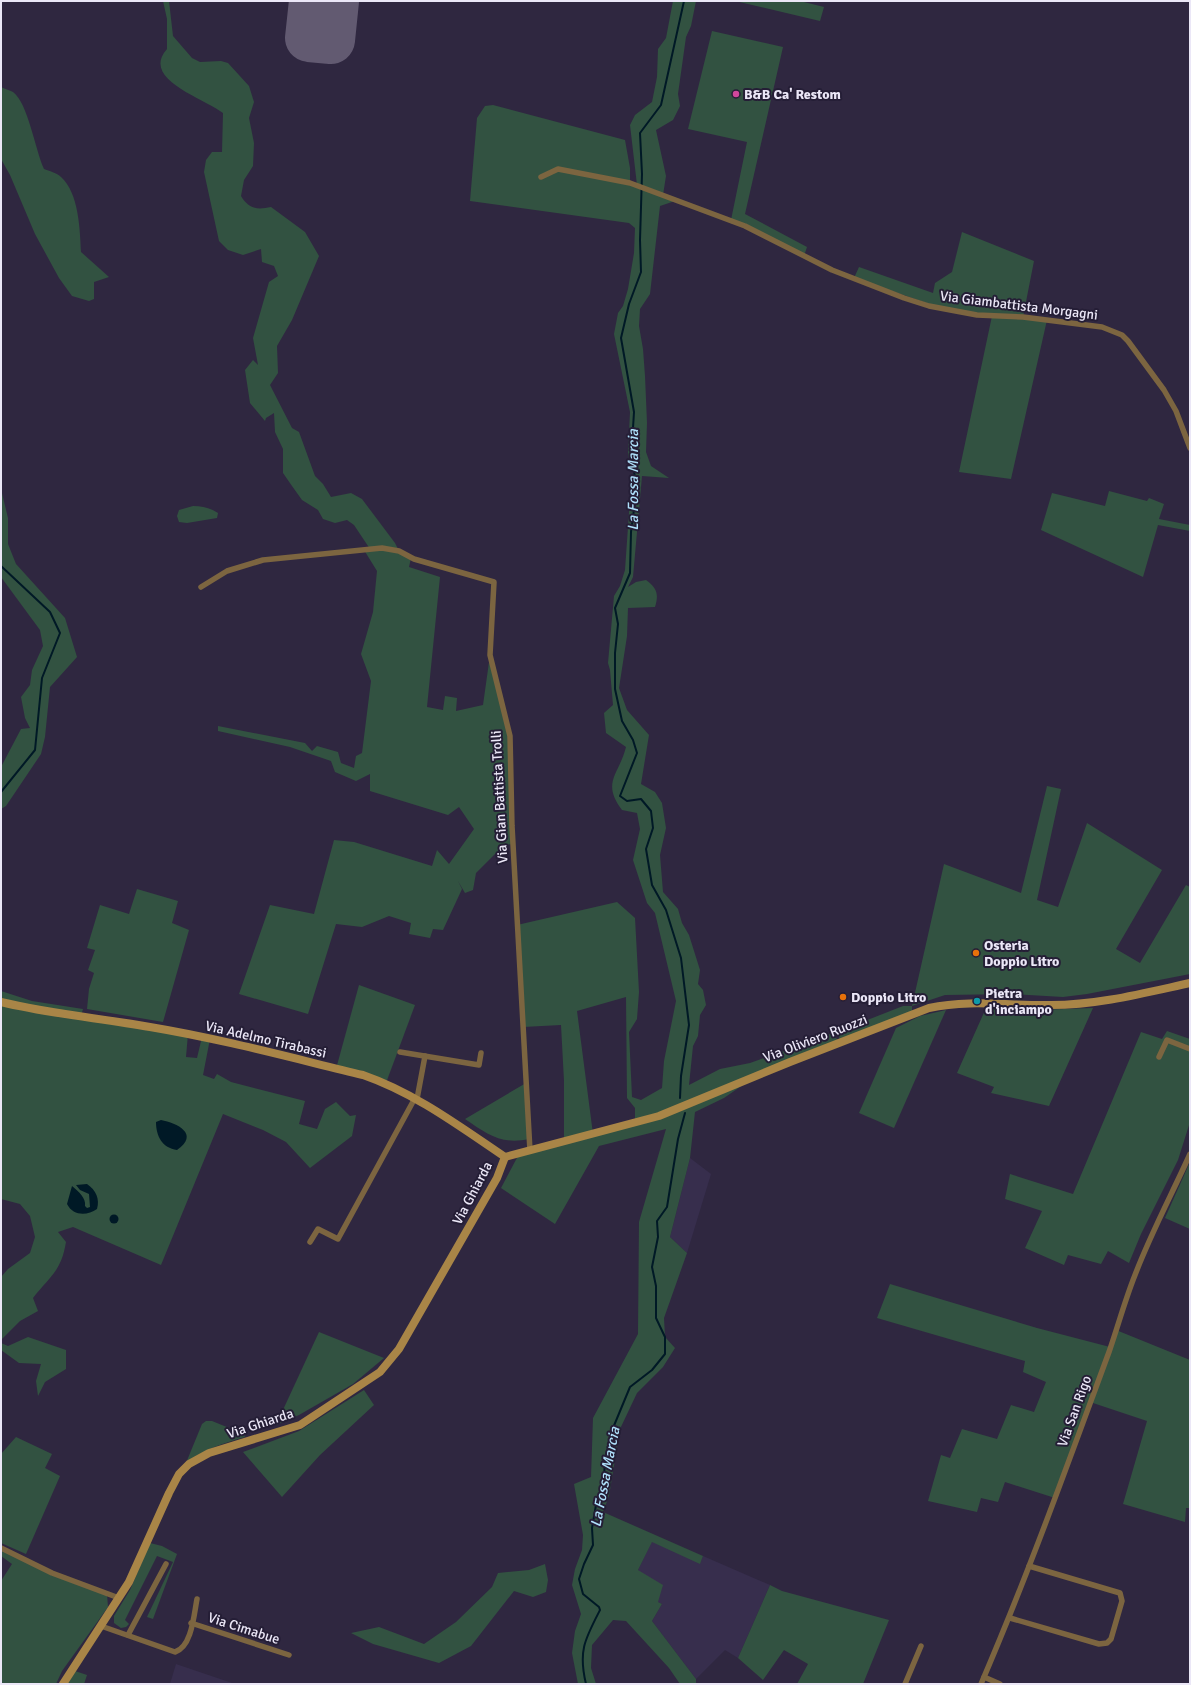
<svg xmlns="http://www.w3.org/2000/svg" width="1191" height="1685" font-family="Signika,sans-serif">
  <style>
    .built { fill: #372e4d }
    .green { fill: #325241; fill-rule: evenodd }
    .water { fill: #001926 }
    .lines { fill: none; stroke-linecap: round; stroke-linejoin: round }
    .stream { stroke: #001926; stroke-width: 2 }
    .runway { stroke: #625a71; stroke-width: 48 }
    .street { stroke: #7c6540; stroke-width: 5.5 }
    .secondary { stroke: #a98547; stroke-width: 8 }
    .hotel-dot { fill: #d1479c; stroke: #251e36; stroke-width: 1.5 }
    .food-dot { fill: #e8710a; stroke: #251e36; stroke-width: 1.5 }
    .culture-dot { fill: #0f9aa8; stroke: #251e36; stroke-width: 1.5 }
    .labels { text-anchor: middle; stroke-width: 4; stroke-linejoin: round; paint-order: stroke }
    .poi-label { font-size: 14px; font-weight: bold; fill: #ebe7f7; stroke: #251e36; text-anchor: start }
    .street-label { font-size: 14px; fill: #ebe7f7; stroke: #251e36 }
    .water-label { font-size: 15px; font-style: italic; fill: #aedffa; stroke: #251e36 }
  </style>
  <rect width="100%" height="100%" fill="#2f2740"/>
  <g class="built">
    <polygon points="306,1 339,1 334,49 302,36"/>
    <polygon points="690,1158 711,1174 687,1253 670,1237"/>
    <polygon points="652,1541 700,1563 703,1556 770,1585 738,1658 725,1650 696,1679 652,1621 662,1604 658,1602 638,1570"/>
    <polygon points="176,1664 235,1684 170,1684"/>
  </g>
  <g class="green">
    <path d="M163 1H169L173 36 192 58 200 62 221 61 228 63 249 86 254 102 249 118 254 143 253 166 244 180 241 196C249 209 257 210 271 207L305 232 319 256 292 320 277 346 278 373 270 385 292 428 299 432 315 476 323 484 331 497 351 493 362 499 395 543 399 551 411 558 409 567 440 577 427 707 443 710 445 696 457 698 456 711 483 705 490 655 510 736 513 844 504 845 476 873 473 890 465 893 458 881 462 889 443 930 433 929 430 938 409 934 411 923 389 916 362 927 336 924 308 1014 239 994 270 905 314 914 334 840 354 842 432 866 437 850 449 864 474 829 459 807 448 815 370 791V774L356 781 335 772 331 761 290 747 218 731V726L305 743 312 751 317 746 338 752 341 763 354 768 356 756 362 753 371 681 361 654 373 612 377 571 364 550 370 549 354 525 347 520 335 523 323 519 318 510 302 500 292 486 283 473V449L275 432 274 413 266 418 265 421 250 403 245 370 253 360 258 365 253 338 269 282 278 276 274 266 262 262 261 249 243 255 228 250 219 241 204 172 206 160 212 152H222L223 113C204 98 140 79 167 49V19Z"/>
    <path d="M673 1H696L691 26 686 37 678 94 680 106 673 120 656 130 666 176 663 195 678 200 660 206 650 294 640 309 639 326 643 349 645 376 647 423 646 452 651 466 669 478 642 476 633 577 628 587 636 582 646 580C657 588 659 594 655 607L628 608 627 636 619 688 627 710 649 735 641 784 655 792 662 803 666 828 660 855 663 892 678 909 682 923 689 935 700 970 698 984 703 990 706 1005 700 1015 698 1036 693 1046 689 1085 720 1069 750 1063 830 1034 840 1041 837 1028H847L903 1006H912L944 864 1021 893 1047 786 1061 789 1037 900 1058 907 1087 823 1162 870 1116 949 1140 963 1186 885 1190 887V974L1087 994 1063 997 1012 994 945 995 912 1006V1014L753 1078 724 1098 695 1112 690 1158 670 1237 687 1253 664 1318 665 1337 675 1348 663 1367 637 1393 620 1429 609 1496 603 1512 703 1556 700 1564 652 1542 638 1570 663 1585 658 1602 662 1604 652 1621 696 1679V1684H680L669 1668 626 1621 613 1620 592 1645 591 1668 596 1684H578L572 1653 575 1631 581 1614 572 1585 575 1569 582 1550 583 1535 574 1484 591 1477 593 1418 638 1334 639 1222 666 1129 599 1146 555 1224 501 1188 519 1154 564 1142V1081L561 1025 523 1027 517 925 617 902 635 918 639 992 637 1019 629 1032 632 1097 641 1100 662 1088 664 1061 676 1001 655 913 647 903 633 860 640 829 637 813 622 810C601 782 619 775 626 747L606 733 604 713 613 705 610 670 608 663 614 596 620 586 625 570 631 484 634 474 628 455 630 412 614 334 618 313 623 306 628 289 634 253 635 228 629 223 470 201 477 118 485 106 493 105 625 140 630 168V183L637 185 630 125 635 115 652 102 657 77 658 49 666 38ZM626 997 627 1098 635 1108V1123L593 1134 577 1011Z"/>
    <polygon points="735,1 800,1 824,7 820,21"/>
    <polygon points="712,31 783,47 745,214 807,247 804,256 731,220 747,142 688,129"/>
    <path d="M1 87C4 89 10 90 13 92 28 103 35 149 44 169 49 171 57 173 61 177 79 193 80 230 81 252L109 277 94 282V299L89 301 72 296 59 278 35 234 10 175 1 159Z"/>
    <polygon points="962,232 1034,261 1023,317 1047,320 1011,479 959,472 992,316 950,311 854,278 859,267 933,293 935,283 952,272"/>
    <polygon points="1,489 8,518 8,544 16,564 65,618 77,657 50,687 45,737 41,754 6,806 1,809 1,767 21,729 30,728 25,718 21,697 30,685 32,670 43,646 40,630 1,577"/>
    <polygon points="1109,491 1147,501 1149,498 1164,504 1159,519 1190,525 1190,531 1158,525 1143,577 1041,530 1052,493 1105,506"/>
    <path d="M193 506C203 506 210 508 218 513L217 518 187 523 179 522 177 516 179 510Z"/>
    <polygon points="137,889 178,901 172,923 189,930 163,1022 87,1009 89,989 94,973 88,970 95,950 87,948 100,905 129,914"/>
    <polygon points="359,985 415,1005 386,1083 336,1069"/>
    <path d="M1 991 32 1001 83 1009 81 1016 188 1034 186 1057 197 1058 202 1037 210 1039 203 1075 214 1079 217 1074 231 1082 305 1101 299 1124 317 1129 325 1109 336 1102 350 1116 356 1115 352 1136 310 1168 286 1142 263 1130 223 1114 161 1265 73 1227 58 1232 66 1242C61 1272 50 1276 33 1298L38 1311 20 1321 1 1340V1277L8 1269 30 1253 35 1237 30 1216 20 1204 1 1199Z"/>
    <polygon points="986,1008 1036,1010 1093,1008 1049,1106 991,1093 994,1087 957,1073"/>
    <polygon points="946,1010 894,1128 859,1113 896,1028 920,1016"/>
    <polygon points="1167,1031 1190,1039 1190,1122 1178,1160 1141,1234 1129,1263 1108,1251 1101,1264 1068,1255 1064,1265 1025,1248 1042,1211 1005,1199 1010,1174 1073,1194 1141,1032 1162,1039"/>
    <path d="M526 1083 529 1139C501 1145 487 1134 465 1119Z"/>
    <polygon points="1190,1162 1190,1229 1165,1218"/>
    <polygon points="890,1284 1037,1328 1110,1347 1116,1330 1190,1360 1190,1508 1186,1508 1185,1522 1123,1504 1147,1421 1090,1402 1055,1498 1005,1482 998,1502 981,1498 977,1512 928,1501 941,1455 950,1458 962,1429 997,1439 1011,1405 1034,1412 1046,1382 1023,1372 1025,1361 877,1318"/>
    <polygon points="319,1332 384,1358 353,1384 299,1415 276,1425"/>
    <polygon points="28,1337 66,1350 66,1369 45,1382 38,1396 36,1381 41,1364 19,1363 1,1350 1,1343 8,1346"/>
    <polygon points="364,1390 374,1405 320,1455 282,1497 243,1452 299,1431"/>
    <path d="M206 1421H212L244 1434 245 1437C224 1443 204 1449 186 1463L202 1424Z"/>
    <polygon points="16,1437 52,1454 45,1468 60,1476 26,1554 1,1543 1,1454"/>
    <polygon points="150,1543 162,1546 177,1554 153,1619 147,1617 173,1562 157,1556 125,1620 129,1624 126,1627 121,1628 114,1623 114,1616 130,1590"/>
    <polygon points="1,1548 52,1573 107,1594 108,1607 62,1671 56,1684 1,1684 1,1581 12,1564 1,1556"/>
    <polygon points="545,1564 548,1580 546,1592 533,1597 514,1591 471,1646 439,1663 373,1644 351,1633 379,1627 424,1644 456,1622 492,1587 498,1573 529,1570"/>
    <polygon points="770,1585 782,1591 889,1620 863,1684 797,1684 808,1664 784,1650 763,1680 738,1658"/>
    <polygon points="75,1671 87,1675 84,1684 67,1684"/>
  </g>
  <g class="water">
    <path d="M161 1120C177 1123 200 1134 177 1150 162 1148 156 1136 156 1122Z"/>
    <path d="M87 1184C96 1190 100 1199 97 1209 87 1216 73 1216 67 1204L72 1186C79 1192 86 1198 85 1206L87 1208 90 1207 89 1194 80 1190 76 1185Z"/>
    <circle cx="114" cy="1219" r="4.5"/>
  </g>
  <g class="lines">
    <g class="stream">
      <polyline points="1,566 50,612 60,633 42,678 35,750 1,792"/>
      <polyline points="680,1098 681,1076 689,1025 681,958 666,910 652,885 646,849 653,828 651,811 641,799 627,801 620,796 637,753 633,740 622,721 615,689 615,653 618,624 615,608 630,573 631,532 636,494 632,444 634,412 621,338 629,304 641,272 640,240 642,174 640,133 661,105 684,1"/>
      <path d="M586 1684C578 1651 585 1639 600 1610L599 1607 583 1594 579 1579 584 1564 593 1545 592 1528 596 1505 603 1494 605 1460 613 1428 630 1387 652 1370 665 1354V1337L656 1318V1286L652 1267 658 1237 657 1221 667 1207 678 1139 685 1113"/>
    </g>
    <polyline class="runway" points="313,1 309,38 331,40 335,1"/>
    <g class="street">
      <polyline points="541,177 558,169 630,183 745,226 832,270 904,298 929,306 977,315 1023,317 1102,327 1122,335 1128,341 1164,390 1176,411 1190,448"/>
      <polyline points="201,587 227,571 263,560 382,548 399,551 414,559 494,582 490,655 510,736 512,826 530,1151"/>
      <polyline points="400,1052 479,1065 481,1053"/>
      <polyline points="1159,1057 1167,1040 1190,1049"/>
      <polyline points="417,1099 425,1056"/>
      <polyline points="310,1242 318,1229 338,1239 415,1098"/>
      <polyline points="1,1548 52,1573 119,1598"/>
      <polyline points="1010,1618 1099,1644 1107,1643 1111,1639 1122,1601 1120,1593 1029,1566"/>
      <polyline points="191,1623 289,1655"/>
      <path d="M101 1626 175 1652C192 1647 194 1614 197 1599"/>
      <polyline points="128,1635 166,1564"/>
      <polyline points="984,1677 1000,1684"/>
      <polyline points="905,1684 921,1646"/>
      <path d="M981 1684C1028 1575 1068 1463 1109 1352 1118 1326 1125 1300 1135 1275 1151 1233 1172 1194 1190 1154"/>
    </g>
    <g class="secondary">
      <path d="M1 1002C50 1014 100 1018 150 1027 222 1039 292 1058 363 1075 415 1093 459 1126 505 1157"/>
      <path d="M505 1157 659 1116 790 1062 929 1008C970 999 1010 1006 1051 1005 1098 1005 1144 993 1190 983"/>
      <polyline points="63,1684 129,1582 169,1493 179,1474 189,1464 209,1453 300,1425 380,1372 399,1349 497,1178 505,1157"/>
    </g>
  </g>
  <circle class="hotel-dot" cx="736" cy="94" r="4"/>
  <g class="food-dot">
    <circle cx="976" cy="953" r="4"/>
    <circle cx="843" cy="997" r="4"/>
  </g>
  <circle class="culture-dot" cx="977" cy="1001" r="4"/>
  <g class="labels">
    <g class="poi-label">
      <text x="744" y="99">B&amp;B Ca' Restom</text>
      <text x="984" y="950">Osteria<tspan x="984" dy="16">Doppio Litro</tspan></text>
      <text x="985" y="998">Pietra<tspan x="985" dy="16">d'inciampo</tspan></text>
      <text x="851" y="1002">Doppio Litro</text>
    </g>
    <g class="street-label">
      <text transform="translate(1019 305) rotate(7)" y="5">Via Giambattista Morgagni</text>
      <text transform="translate(499 797) rotate(-93)" y="5">Via Gian Battista Trolli</text>
      <text transform="translate(815 1038) rotate(-21)" y="5">Via Oliviero Ruozzi</text>
      <text transform="translate(266 1039) rotate(13)" y="5">Via Adelmo Tirabassi</text>
      <text transform="translate(472 1193) rotate(-62)" y="5">Via Ghiarda</text>
      <text transform="translate(1074 1411) rotate(-70)" y="5">Via San Rigo</text>
      <text transform="translate(260 1423) rotate(-18)" y="5">Via Ghiarda</text>
      <text transform="translate(244 1628) rotate(18)" y="5">Via Cimabue</text>
    </g>
    <g class="water-label">
      <text transform="translate(633 480) rotate(-90)" y="5">La Fossa Marcia</text>
      <text transform="translate(605 1477) rotate(-79)" y="5">La Fossa Marcia</text>
    </g>
  </g>
  <rect width="1191" height="1685" fill="none" stroke="#ebe7f7" stroke-width="4"/>
</svg>
